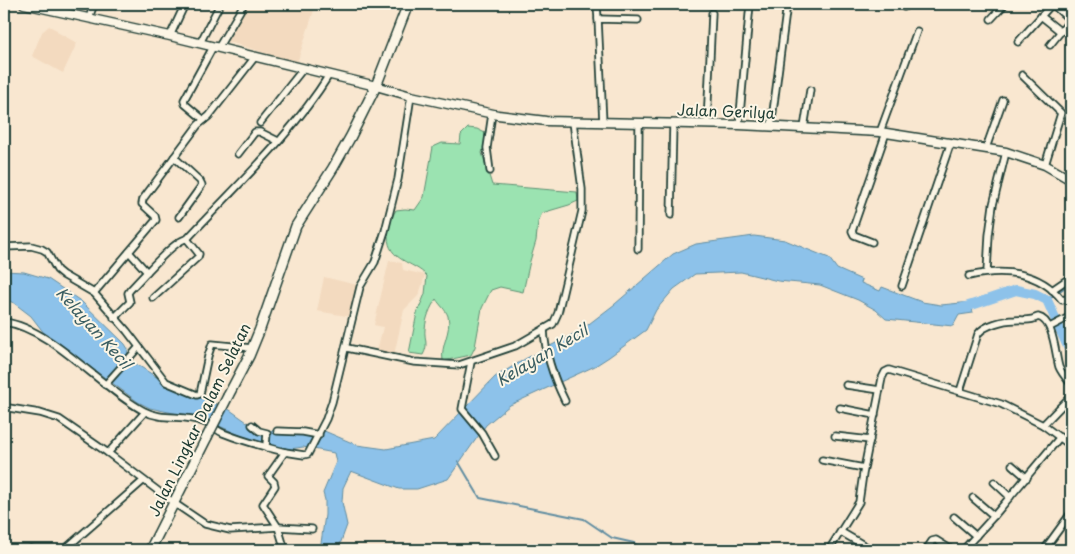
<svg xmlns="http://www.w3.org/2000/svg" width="1075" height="554" font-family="'Playpen Sans',sans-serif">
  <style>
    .built { fill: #f3dabf }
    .green { fill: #9be3b1; stroke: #5d9072 }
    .water { fill: #8dc2ea; stroke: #618da1 }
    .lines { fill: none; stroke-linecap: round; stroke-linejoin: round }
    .stream { stroke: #618da1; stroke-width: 2 }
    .river { stroke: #8dc2ea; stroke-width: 10 }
    .street-casing { stroke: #1f3d34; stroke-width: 9 }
    .secondary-casing { stroke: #1f3d34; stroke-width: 11 }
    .primary-casing { stroke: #1f3d34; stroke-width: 12 }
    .street { stroke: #fcf5e5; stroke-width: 5.5 }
    .secondary { stroke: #fcf5e5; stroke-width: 8 }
    .primary { stroke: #fcf5e5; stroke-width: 9 }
    .primary-bridge-casing { stroke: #1f3d34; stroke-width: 12; stroke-linecap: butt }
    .primary-bridge { stroke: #fcf5e5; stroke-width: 9 }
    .labels { text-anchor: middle; stroke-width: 4; stroke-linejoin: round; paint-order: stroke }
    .street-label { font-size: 15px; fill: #1f3d34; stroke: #fcf5e5 }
    .water-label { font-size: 16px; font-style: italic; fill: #3a5e62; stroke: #fcf5e5 }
  </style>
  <rect width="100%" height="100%" fill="#f9e7d0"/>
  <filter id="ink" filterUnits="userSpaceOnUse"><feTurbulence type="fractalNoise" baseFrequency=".02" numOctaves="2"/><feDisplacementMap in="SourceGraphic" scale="10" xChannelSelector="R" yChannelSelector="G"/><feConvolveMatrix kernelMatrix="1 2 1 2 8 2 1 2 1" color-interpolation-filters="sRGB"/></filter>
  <g filter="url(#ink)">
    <g class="built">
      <polygon points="245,4 316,4 297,63 223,40"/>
      <polygon points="49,26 57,30 57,32 77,43 63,73 32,56 42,32"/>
      <polygon points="389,261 402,263 403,270 425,275 419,295 404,310 394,355 377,351 383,327 374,325"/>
      <polygon points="324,277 357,285 352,317 317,311"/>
    </g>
    <path class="green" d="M468 128 477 129 485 133V143L482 153 492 185 577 192 578 201 569 205 542 213 538 222 536 241 530 261 523 292 500 287 491 290 482 308 475 347 471 355 443 361C440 345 452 332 448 316 446 310 439 304 436 299 430 308 426 318 425 329 424 340 429 344 423 355L409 353 417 313 425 294 427 276C413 261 388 261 388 236 388 226 391 219 396 210L405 209 415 210 424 197 433 147 442 143 460 144 461 135Z"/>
    <polygon class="water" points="754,236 785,240 809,250 829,258 837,269 862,280 861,283 880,291 882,287 922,302 941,305 971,302 973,313 959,315 953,326 886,319 876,310 858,300 820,285 778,281 741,272 695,274 674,289 656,310 646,330 609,357 595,366 510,405 486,425 448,479 417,489 399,489 351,471 343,488 342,502 347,525 338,550 320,550 325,515 325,500 323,493 336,462 334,453 303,447 283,450 244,437 206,420 150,408 138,402 44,333 31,316 14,303 4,299 4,271 24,272 48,279 82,302 125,344 128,349 127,356 133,362 164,382 230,410 257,429 265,431 300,430 314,433 322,430 357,445 386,449 434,440 495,377 525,359 581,330 615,304 673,254 696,244"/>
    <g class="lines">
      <g class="stream">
        <polyline points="1047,300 1071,283"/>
        <polyline points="458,461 480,498 584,519 612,538 634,543 645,550"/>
      </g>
      <polyline class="river" points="960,309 1016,290 1035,294 1047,300 1068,347 1071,352"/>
      <g class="street-casing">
        <g id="street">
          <polyline points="1052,4 1071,21"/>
          <polyline points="597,5 598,19"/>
          <polyline points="904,7 907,4"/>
          <polyline points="1041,16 1061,32"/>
          <polyline points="89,18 94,4"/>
          <polyline points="991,19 1005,4"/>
          <polyline points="170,36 185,4"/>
          <polyline points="1018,42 1052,4"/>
          <polyline points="200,43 220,4"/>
          <polyline points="1050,45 1070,20"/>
          <polyline points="218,48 244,4"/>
          <polyline points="1022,75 1061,113 1045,165"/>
          <polyline points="204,120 185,104 184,100 213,47"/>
          <polyline points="260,123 303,69"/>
          <polyline points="603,123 598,19 638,20"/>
          <polyline points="707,124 712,13"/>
          <polyline points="739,125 750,4"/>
          <polyline points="771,127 787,4"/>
          <polyline points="804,128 810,90"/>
          <polyline points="880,132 917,31"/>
          <polyline points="986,148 1003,100"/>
          <polyline points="238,154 255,132 260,132 278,141"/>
          <polyline points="174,157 200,181 202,185 179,217"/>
          <polyline points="490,171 487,148 492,114"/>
          <polyline points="671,215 673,124"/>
          <polyline points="872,242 854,235 852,231 886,133"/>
          <polyline points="4,247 31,246 42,249 47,252 57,270 63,275 94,293 127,331 166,382 197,395 200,394 208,356 212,344 252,348"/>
          <polyline points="638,249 639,123"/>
          <polyline points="129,252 147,272"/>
          <polyline points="987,272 989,235 993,205 1006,152"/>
          <path d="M969 276C1003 268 1039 271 1062 300L1067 299 1071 304"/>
          <polyline points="902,286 951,142"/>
          <polyline points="1052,290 1071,277"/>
          <polyline points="94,293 156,220 155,216 142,204 143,199 198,125 209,116 255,57"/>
          <polyline points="153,298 198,257 199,254 187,239"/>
          <path d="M114 318 130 302 128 293 130 290C140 280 176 238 187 239 236 186 291 136 329 75"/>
          <path d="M4 322C52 328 100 388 144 411 162 421 185 414 203 422 211 424 216 430 223 433 243 441 265 447 285 452"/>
          <polyline points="1050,327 1071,316"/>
          <path d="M544 329C545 354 554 379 565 401"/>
          <polyline points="347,348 414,362 459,365 515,346 553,324 558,313 582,211 582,189 573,122"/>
          <polyline points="471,362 462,409 482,433 495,456"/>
          <polyline points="105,385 138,348"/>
          <polyline points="846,385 880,390"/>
          <path d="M960 391 978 334C984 325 1004 320 1015 320 1024 319 1029 322 1038 317 1054 320 1055 354 1059 367 1062 374 1067 379 1071 384"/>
          <polyline points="9,408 40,413 59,419 108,453 174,503 205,524 230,530 278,527 312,529"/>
          <polyline points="840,408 875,415"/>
          <polyline points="252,425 259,431 267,433 266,446 267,448"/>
          <polyline points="1043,425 1071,396"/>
          <polyline points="277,431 303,432 319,435"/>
          <polyline points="835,436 870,440"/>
          <polyline points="108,453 145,412"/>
          <polyline points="822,460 864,468"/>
          <polyline points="1012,465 1027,478"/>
          <polyline points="994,482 1010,497"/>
          <polyline points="973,498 994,516"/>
          <polyline points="954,517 976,536"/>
          <polyline points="841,532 872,550"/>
          <polyline points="31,549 33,550"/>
          <polyline points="64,550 143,481"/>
          <polyline points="285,550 278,527 263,504 275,486 274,482 268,476 285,452 304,455 308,454 326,419 332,402 360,287 375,262 385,231 398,179 411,96"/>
          <polyline points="829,550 859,502 863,474 882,378 885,372 889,370 1001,404 1043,425 1071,446"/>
          <polyline points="926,550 932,541 936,540 952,550"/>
          <polyline points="963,550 994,516 1060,437"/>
          <polyline points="1044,550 1071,513"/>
        </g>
      </g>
      <g class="secondary-casing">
        <polyline id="secondary" points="24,4 170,36 376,86 411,96 498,115 546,121 739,125 880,132 1006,152 1045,165 1071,180"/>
      </g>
      <g class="primary-casing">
        <g id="primary">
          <polyline points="228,396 249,356 260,329 296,226 333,168 351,136 376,86 408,4"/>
          <polyline points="150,550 207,437"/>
        </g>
      </g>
      <use href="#street" class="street"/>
      <use href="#secondary" class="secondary"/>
      <use href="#primary" class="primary"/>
      <g class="primary-bridge-casing">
        <polyline id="primary-bridge" points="207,437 228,396"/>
      </g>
      <use href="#primary-bridge" class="primary-bridge"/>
    </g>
  </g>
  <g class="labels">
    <g class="street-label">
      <text transform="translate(726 112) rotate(2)" y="5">Jalan Gerilya</text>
      <text transform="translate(200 420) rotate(-64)" y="5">Jalan Lingkar Dalam Selatan</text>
    </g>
    <g class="water-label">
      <text transform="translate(94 328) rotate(48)" y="6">Kelayan Kecil</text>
      <text transform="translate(542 355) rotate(-31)" y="6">Kelayan Kecil</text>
    </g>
  </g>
  <rect width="1075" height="554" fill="none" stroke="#fcf5e5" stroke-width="20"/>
  <rect x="10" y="10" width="1055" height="534" fill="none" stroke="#1f3d34" stroke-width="2" filter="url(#ink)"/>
</svg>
